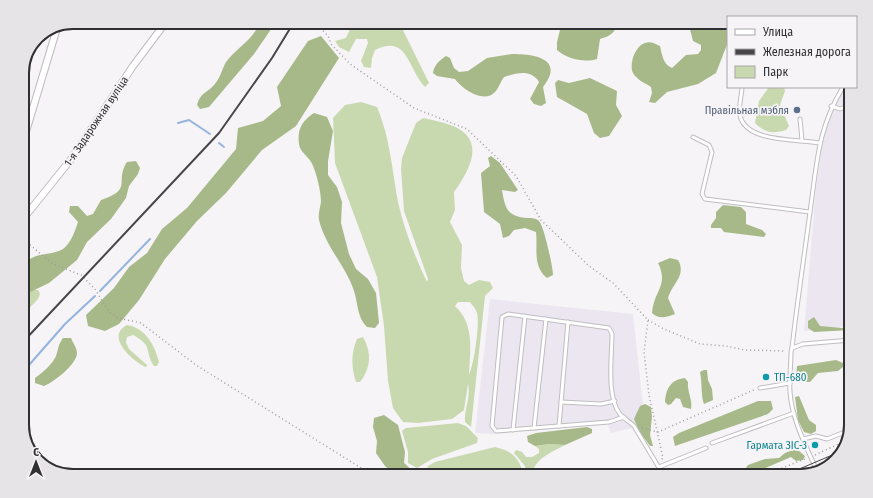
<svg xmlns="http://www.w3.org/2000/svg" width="873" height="498" font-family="'Fira Sans Condensed',sans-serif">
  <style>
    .built { fill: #ece6f0 }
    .green { fill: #c9d9af; fill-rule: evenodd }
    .forest { fill: #a7b989 }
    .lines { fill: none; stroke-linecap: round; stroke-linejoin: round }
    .stream { stroke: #95b4dd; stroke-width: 2 }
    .lane-casing { stroke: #bfbdc0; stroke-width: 5 }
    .street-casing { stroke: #bfbdc0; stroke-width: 8 }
    .path { stroke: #9e9c9f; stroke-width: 1.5; stroke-dasharray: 1 3; stroke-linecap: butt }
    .lane { stroke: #fff; stroke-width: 3 }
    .street { stroke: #fff; stroke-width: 6 }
    .tram { stroke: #464547; stroke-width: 1 }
    .rail { stroke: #464547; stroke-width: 2 }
    .service-dot { fill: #5c6f8a; stroke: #f6f4f7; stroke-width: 1.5 }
    .culture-dot { fill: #0f9aa8; stroke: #f6f4f7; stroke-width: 1.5 }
    .labels { text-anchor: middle; stroke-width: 3.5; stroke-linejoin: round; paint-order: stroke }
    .service-label { font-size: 11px; fill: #4e5e75; stroke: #f6f4f7; text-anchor: end }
    .street-label { font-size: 11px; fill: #302f31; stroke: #f6f4f7 }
    .culture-label { font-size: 11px; fill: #0d838f; stroke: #f6f4f7; text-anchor: start }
    .rim { fill: none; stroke: #302f31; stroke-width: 2 }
  </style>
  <rect width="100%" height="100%" fill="#f6f4f7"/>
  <g class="built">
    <polygon points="845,87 851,87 851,326 804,331 816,187 826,123 832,107"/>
    <polygon points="490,299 633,314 645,425 611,433 608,424 495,434 475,433"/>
  </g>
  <g class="green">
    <path d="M357 22H399L429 83 425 87C407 68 408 34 375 50L372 58 371 68 364 67 361 61 368 43 367 39H356L349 52 339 47 335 41 346 38 352 25Z"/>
    <path d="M769 87H784L785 91 780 105 789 126 786 130C773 134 765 133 755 123L759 101Z"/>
    <path d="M361 102 377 107C390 137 392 170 398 202 404 229 415 257 427 282L428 279 404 211 401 169 402 158 416 123 423 118C432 120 443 122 453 126 487 140 469 171 454 192L455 210 450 222 462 245 461 268 464 281 469 285 479 280 490 282 493 288 485 296 471 427 465 422C464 409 471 397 468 384L464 410 452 419 418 423 403 422 393 408 388 381 384 326 377 277 335 163 333 118 345 105ZM458 302H470C472 305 476 309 477 313 480 324 474 364 469 375 470 351 475 324 455 306Z"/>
    <polygon points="32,290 38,290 40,294 38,299 22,316 22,295"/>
    <path d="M127 325C146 328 155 346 159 362L157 366H154C144 351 154 346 133 335L127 337 126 342 129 349 147 365 146 367C132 361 105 336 127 325Z"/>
    <path d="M363 337C372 353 371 368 360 382H356C351 367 351 353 357 339Z"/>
    <polygon points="458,423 466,426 478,438 477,443 432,459 417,468 408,463 408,452 402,431 406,428"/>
    <path d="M549 444 565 445C552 452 533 459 532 476H526L525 466 514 453 516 450 522 452 526 457H532L539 453V449L535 446Z"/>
    <path d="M495 447C513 451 519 458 524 476H424L428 466 435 462Z"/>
  </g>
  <g class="forest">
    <path d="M257 22H276L254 54 209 107 200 109 197 105C201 92 206 94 214 85 220 79 222 69 226 62 236 48 252 41 259 24Z"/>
    <path d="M562 22H617C616 33 610 36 600 39L597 59C584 63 567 59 557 50V42Z"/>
    <path d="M688 22H728V42L716 73 698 84 667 92 655 103 649 102 652 93 651 87C645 83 637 80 633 73 629 64 635 46 645 43 651 41 655 44 660 46 662 55 663 64 672 68L686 55 698 54 701 50V45L693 41Z"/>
    <polygon points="321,36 339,58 296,126 262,150 226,193 197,221 165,259 139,300 119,324 105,331 88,326 86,315 114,288 129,267 147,253 162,229 187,208 236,149 238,128 263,121 281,106 277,87 308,41"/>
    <path d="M512 54C535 54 565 59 543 87L546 103 541 106 534 104 530 99 539 82C531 69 517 73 504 77 501 81 498 89 495 92 484 104 462 89 455 79L437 76 433 73C434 65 440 60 446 56L450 58 454 68 459 72 468 71 487 58Z"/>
    <polygon points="590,78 617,91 616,105 622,116 609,136 600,138 594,133 587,114 557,97 555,83 558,80 569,83"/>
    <path d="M314 113 327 117 333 131 328 161V175L337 187 342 202 341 223 349 254 356 269 368 279 376 293 379 323 375 328 367 327C357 318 358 303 354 291 346 266 325 246 319 220 318 214 320 208 321 202 321 192 317 175 313 166 310 157 300 153 299 144 297 129 302 121 314 113Z"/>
    <path d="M491 156 500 163 518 190 515 192 502 190C505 208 507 217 528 218 532 218 536 218 539 221 544 226 553 267 553 275L547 278C532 266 538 248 536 232L525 228 514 230 509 236 503 238 500 224 484 212 481 173 490 166 488 158Z"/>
    <path d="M136 161 140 168 138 174 129 186 126 198 111 219 87 242 77 260 49 283 22 296C22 288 20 279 22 271 27 250 51 257 63 249 71 243 75 231 78 222L69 212 70 206H78L87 216 93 214 101 200C134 189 114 182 127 162Z"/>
    <polygon points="723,205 741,207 746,212 746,224 762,230 766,234 764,237 724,232 721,228 711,228 711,225 716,218 716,212"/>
    <path d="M670 258 678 260C687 275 672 284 668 298L675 314C667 317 659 320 652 313 654 290 669 286 658 263Z"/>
    <polygon points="814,317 820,326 842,328 851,326 851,330 814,332 808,328 808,321"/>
    <path d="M63 338H71C73 343 77 348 77 353 77 364 54 382 44 386L35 383V378C42 373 52 365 56 356 59 348 57 347 63 338Z"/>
    <polygon points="836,360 843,363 844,366 838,371 818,373 810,382 803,382 796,379 797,366"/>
    <path d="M704 370H707L708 380 712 389 713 400 704 404C701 398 702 380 700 372Z"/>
    <path d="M685 378 688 382C687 392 693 400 691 409L683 407 680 399 676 398 671 404 668 405 665 402C666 389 670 380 685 378Z"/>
    <polygon points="799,396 809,420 816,425 816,431 811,434 804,432 798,420 795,397"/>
    <polygon points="758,401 771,401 773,409 768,414 675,446 673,437 679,433"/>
    <polygon points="645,404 651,407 652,417 650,435 653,446 650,446 639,431 634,419 640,406"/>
    <polygon points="384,415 398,425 405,452 404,463 414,472 416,476 396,476 385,466 376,453 377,441 373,427 374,418"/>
    <polygon points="587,427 592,429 592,433 565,445 549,444 535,446 528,442 527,436 536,433"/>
    <polygon points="793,450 799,451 805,456 803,460 796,461 791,457 747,476 730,476 733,474 741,475 748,465 765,459 779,458 785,453"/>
  </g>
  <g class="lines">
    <g class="stream">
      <polyline points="178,123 189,120 210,134"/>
      <polyline points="219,143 224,147"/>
      <polyline points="100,291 150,239"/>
      <polyline points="22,373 65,324 95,296"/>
    </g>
    <g class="lane-casing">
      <g id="lane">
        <path d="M742 87C742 95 738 107 740 115 745 143 798 139 819 143"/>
        <polyline points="831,106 840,109 851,105"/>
        <polyline points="800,119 802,140"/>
        <polyline points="693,137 709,145 712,152 702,194 705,199 810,212"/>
        <polyline points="849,241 851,224"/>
        <path d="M792 348C797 303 804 258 810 212 817 164 817 130 843 87"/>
        <polyline points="760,388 790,383"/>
        <polyline points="561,402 601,404 615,401"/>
        <path d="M624 417 609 422 496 431 492 426 502 317 508 314 609 328 612 334C612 356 606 397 620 414 623 418 630 422 634 426L664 476"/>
        <polyline points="559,426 568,322"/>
        <polyline points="534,428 546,319"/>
        <polyline points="513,430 525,316"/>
        <polyline points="803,439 816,436 827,439 850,430"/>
        <polyline points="712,443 794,413"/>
        <polyline points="659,467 706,448"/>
        <path d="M817 471C806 446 792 420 790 392 789 379 791 365 791 352L792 348 803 344 851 340"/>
        <polyline points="634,476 645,472"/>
      </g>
    </g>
    <g class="street-casing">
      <g id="street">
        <polyline points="22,145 57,28"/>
        <polyline points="22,217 27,214 72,158 133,66 166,22"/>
      </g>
    </g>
    <g class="path">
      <polyline points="315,22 328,36 331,44 350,64 414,108 467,129 516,176 541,220 589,266 613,283 648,320 644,352 649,395 663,458 661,460"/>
      <polyline points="22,243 30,245 53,264 81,275 95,289 109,312 118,318 141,323 196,365 374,476"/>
      <polyline points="648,320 664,329 700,344 726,346 745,350 786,351"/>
      <polyline points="642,428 658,432 756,389"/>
      <polyline points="815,455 847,440"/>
      <polyline points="649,473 657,476"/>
      <polyline points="763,476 807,458"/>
    </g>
    <use href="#lane" class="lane"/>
    <use href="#street" class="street"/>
    <polyline class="tram" points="783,476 844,450"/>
    <polyline class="rail" points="22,343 219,133 272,58 294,22"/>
  </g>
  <circle class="service-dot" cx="797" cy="110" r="4"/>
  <g class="culture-dot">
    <circle cx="766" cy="377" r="4"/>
    <circle cx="815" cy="445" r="4"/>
  </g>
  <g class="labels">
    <g class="service-label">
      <text x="789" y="114">Правільная мэбля</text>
    </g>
    <g class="street-label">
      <text transform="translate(96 121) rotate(-56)" y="4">1-я Задарожная вуліца</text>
    </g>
    <g class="culture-label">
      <text x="774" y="381">ТП-680</text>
      <text x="807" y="449" text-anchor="end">Гармата ЗІС-3</text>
    </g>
  </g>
  <path d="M0 0H873V498H0ZM73 29H800A44 44 0 0 1 844 73V425A44 44 0 0 1 800 469H73A44 44 0 0 1 29 425V73A44 44 0 0 1 73 29Z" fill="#e6e4e7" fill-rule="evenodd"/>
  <path class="rim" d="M73 29H800A44 44 0 0 1 844 73V425A44 44 0 0 1 800 469H73A44 44 0 0 1 29 425V73A44 44 0 0 1 73 29Z"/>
  <rect x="727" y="16" width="130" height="72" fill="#f6f4f7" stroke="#a7a5a8"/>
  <rect x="735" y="29" width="20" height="6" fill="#ffffff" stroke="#a7a5a8"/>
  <text x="763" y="36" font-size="12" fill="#302f31">Улица</text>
  <rect x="735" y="49" width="20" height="6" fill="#464547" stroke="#a7a5a8"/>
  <text x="763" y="56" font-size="12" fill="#302f31">Железная дорога</text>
  <rect x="735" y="66" width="20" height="12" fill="#c9d9af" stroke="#a7a5a8"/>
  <text x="763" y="76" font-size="12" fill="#302f31">Парк</text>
  <g transform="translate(36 462)" stroke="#f6f4f7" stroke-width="3" paint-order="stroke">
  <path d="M0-3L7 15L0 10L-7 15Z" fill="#302f31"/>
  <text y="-6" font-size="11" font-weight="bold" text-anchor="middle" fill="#302f31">С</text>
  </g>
</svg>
